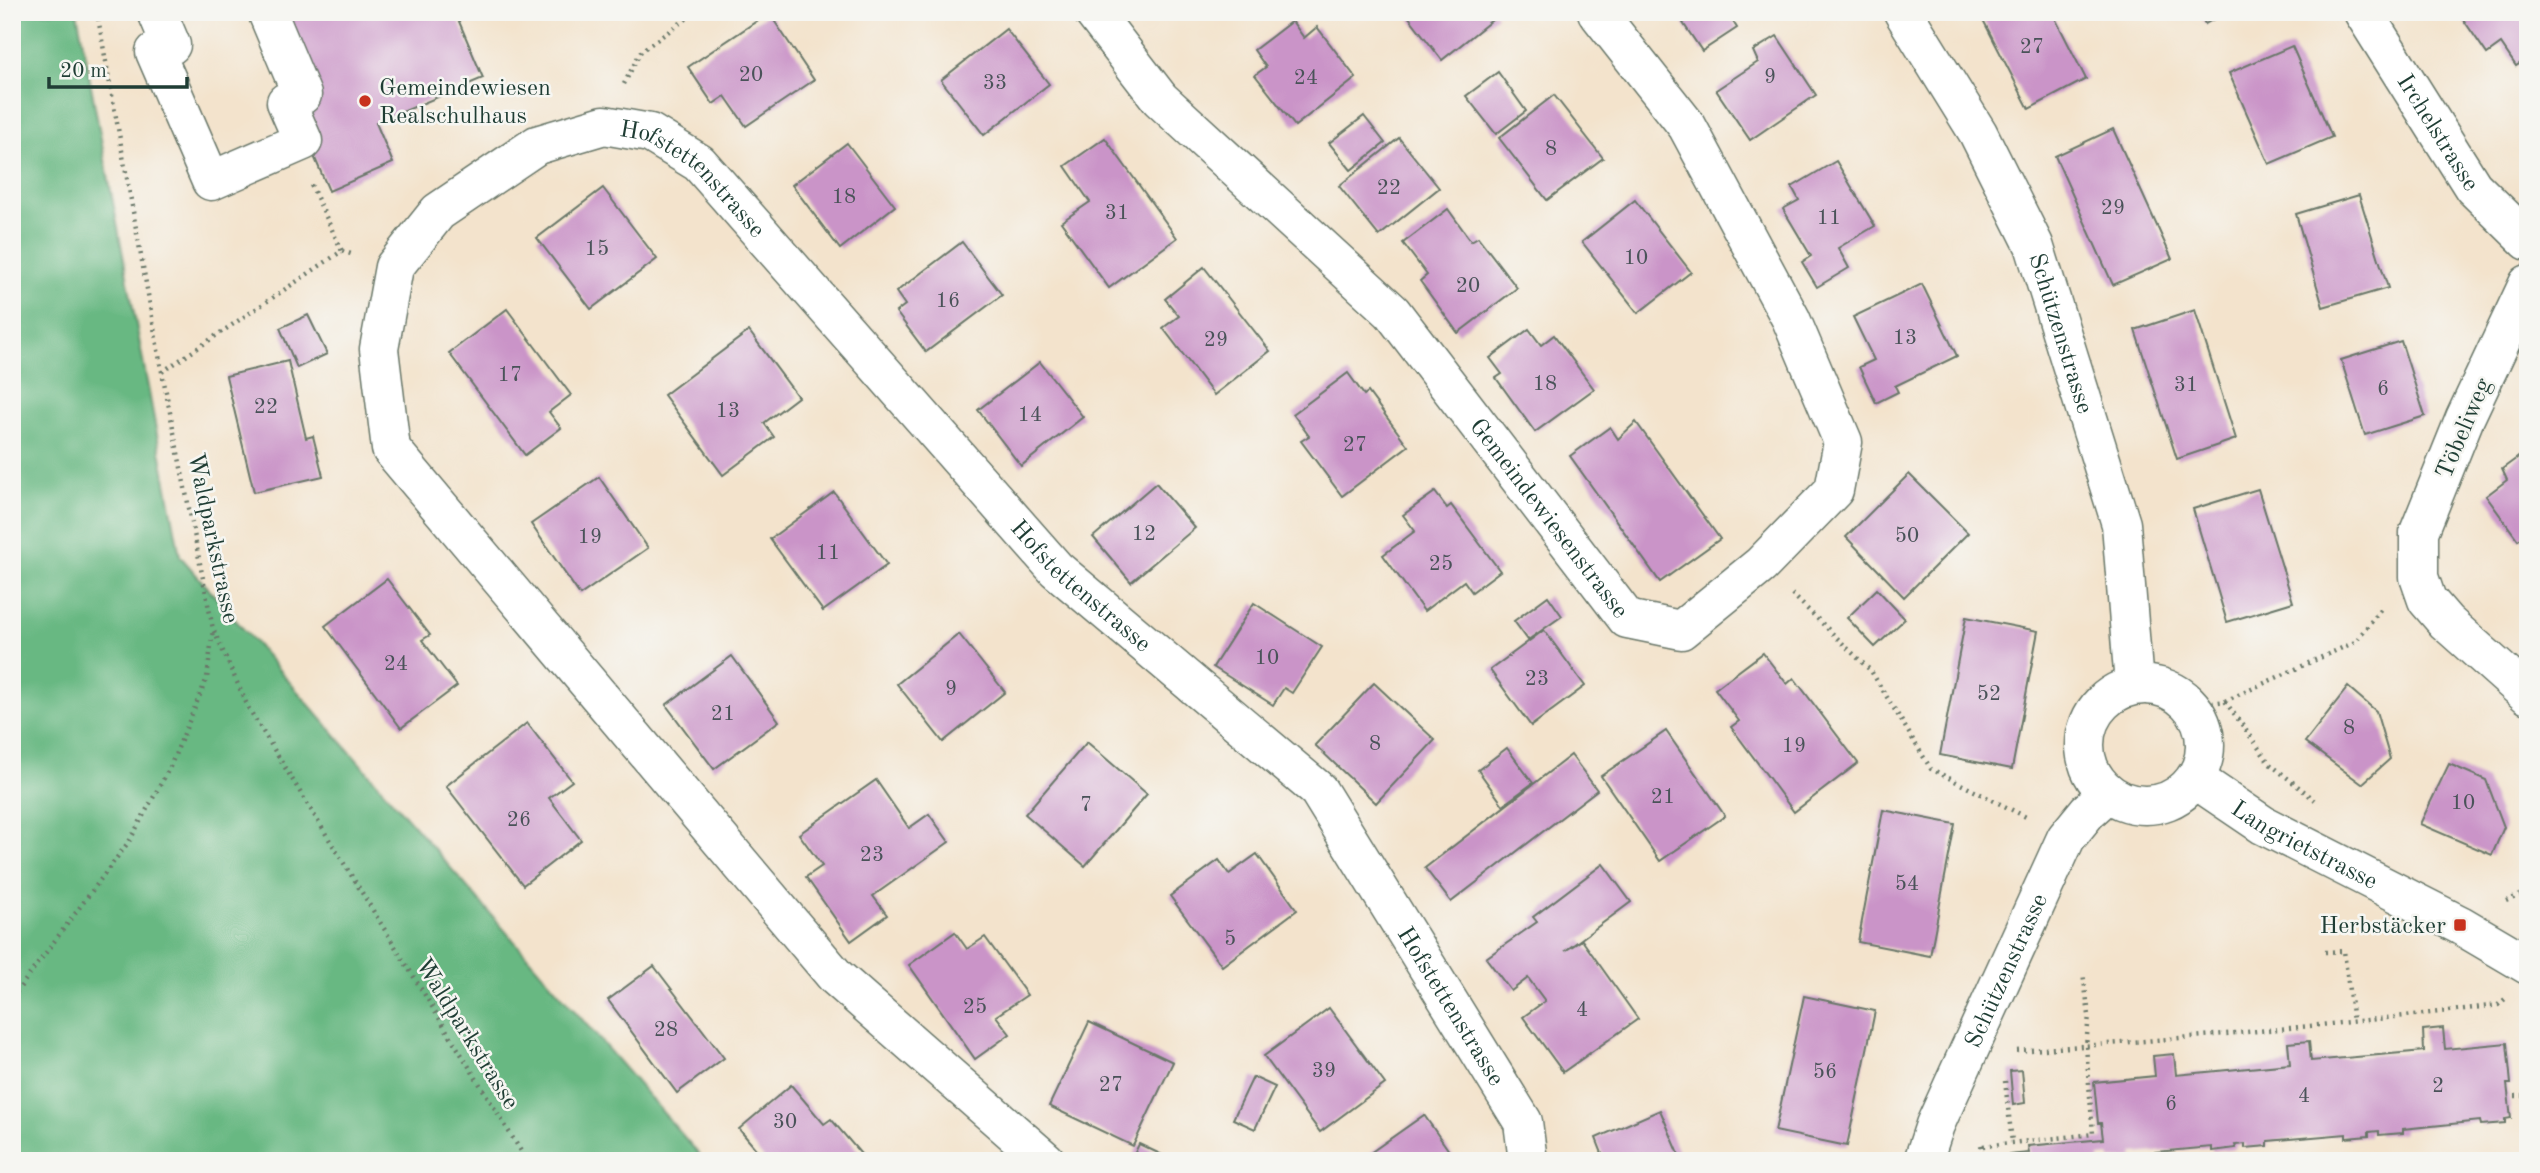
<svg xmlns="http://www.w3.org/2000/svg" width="2540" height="1173" font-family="'Old Standard TT',serif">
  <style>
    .forest { fill: #68b882; stroke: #447a5b; stroke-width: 2 }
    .building { fill: #ca94c8 }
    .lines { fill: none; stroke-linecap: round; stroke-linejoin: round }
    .street-casing { stroke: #697769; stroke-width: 41 }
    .path { stroke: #697769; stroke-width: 4.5; stroke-dasharray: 2 5; stroke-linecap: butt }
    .street { stroke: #fff; stroke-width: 38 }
    .poi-dot { fill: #c8321e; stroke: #f6f6f2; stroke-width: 2.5 }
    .labels { text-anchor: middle; stroke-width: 5; stroke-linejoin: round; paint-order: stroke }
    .number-label { font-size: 21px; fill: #4a5359 }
    .poi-label { font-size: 24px; fill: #1f3d34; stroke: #f6f6f2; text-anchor: start }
    .street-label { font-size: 24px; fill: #1f3d34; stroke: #f6f6f2 }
  </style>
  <rect width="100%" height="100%" fill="#f6f6f2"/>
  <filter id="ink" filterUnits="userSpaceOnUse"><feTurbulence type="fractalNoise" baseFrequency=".0143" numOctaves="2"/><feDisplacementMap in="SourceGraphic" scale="14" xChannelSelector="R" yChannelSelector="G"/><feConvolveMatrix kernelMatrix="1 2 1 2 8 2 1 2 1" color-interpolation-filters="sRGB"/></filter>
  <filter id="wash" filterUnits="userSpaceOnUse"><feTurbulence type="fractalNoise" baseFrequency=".00686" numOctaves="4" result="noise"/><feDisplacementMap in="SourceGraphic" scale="28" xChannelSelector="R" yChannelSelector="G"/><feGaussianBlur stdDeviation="1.57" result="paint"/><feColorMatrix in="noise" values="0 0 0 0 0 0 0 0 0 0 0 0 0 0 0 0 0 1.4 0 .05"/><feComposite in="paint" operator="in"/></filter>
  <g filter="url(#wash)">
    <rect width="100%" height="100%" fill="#f3e3cc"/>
    <polygon class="forest" points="12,12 77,12 180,556 705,1161 12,1161"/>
    <g id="blocks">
      <g class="building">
        <polygon points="272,12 455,12 483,78 376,123 393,163 329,191 292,105"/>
        <polygon points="1405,12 1494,12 1497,16 1442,60"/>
        <polygon points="1692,12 1727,12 1737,28 1702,51 1683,23 1694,16"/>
        <polygon points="1979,12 2052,12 2086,79 2029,109"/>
        <polygon points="2199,12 2226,12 2205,24"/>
        <polygon points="2474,12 2528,12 2528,58 2516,66 2501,44 2487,54 2463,19"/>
        <polygon points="769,13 814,80 746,126 725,96 713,104 688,67"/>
        <polygon points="1292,21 1304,38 1317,27 1356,78 1295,126 1255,75 1266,67 1254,50"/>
        <polygon points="1006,29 1049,84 984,135 941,80"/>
        <polygon points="1777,36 1816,95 1750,140 1716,90 1758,62 1753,51"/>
        <polygon points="2292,46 2332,137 2269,164 2229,73"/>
        <polygon points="1498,72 1526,111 1496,134 1466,96"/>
        <polygon points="1554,95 1603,158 1547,200 1499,138"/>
        <polygon points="1364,116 1385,143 1351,170 1329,143"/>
        <polygon points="2113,129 2172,259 2113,285 2055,156"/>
        <polygon points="1105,138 1177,238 1109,288 1061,222 1090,202 1065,166"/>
        <polygon points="1399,138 1439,188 1379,236 1339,186"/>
        <polygon points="847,143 895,206 840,249 792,185"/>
        <polygon points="1836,161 1875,226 1838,248 1849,268 1817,287 1802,262 1811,256 1783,209 1799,200 1792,187"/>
        <polygon points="603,188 657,259 591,309 537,238"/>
        <polygon points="2359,195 2388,288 2323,307 2296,214"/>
        <polygon points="1635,200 1691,272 1638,313 1582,242"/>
        <polygon points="1448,209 1471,241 1478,237 1517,288 1458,333 1420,281 1427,275 1403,243"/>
        <polygon points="962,242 1002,295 926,352 896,312 905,305 896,292"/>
        <polygon points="1204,267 1270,351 1214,395 1163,328 1179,316 1165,299"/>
        <polygon points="1922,284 1957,356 1895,386 1898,392 1876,403 1859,367 1874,360 1853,317"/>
        <polygon points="507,309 571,395 549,412 561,428 525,455 449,353"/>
        <polygon points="2195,310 2236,439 2177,459 2135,330"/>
        <polygon points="308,315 327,354 297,368 280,328"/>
        <polygon points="1529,329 1541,345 1554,335 1594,389 1535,432 1496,378 1502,374 1490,358"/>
        <polygon points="749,331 798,397 764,423 774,437 723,475 664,395"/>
        <polygon points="2401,341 2425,416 2365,435 2341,360"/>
        <polygon points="288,361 306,438 313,436 323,476 254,492 226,376"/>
        <polygon points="1040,362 1083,417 1021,466 978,410"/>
        <polygon points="1348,373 1364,395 1368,392 1408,446 1342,496 1301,441 1309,436 1293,414"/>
        <polygon points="1636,422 1720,539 1660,582 1570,456 1610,427 1618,439"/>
        <polygon points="2528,450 2528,533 2518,540 2486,496 2507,480 2502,469"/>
        <polygon points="1909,474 1968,533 1904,597 1846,537"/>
        <polygon points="599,477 648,548 580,595 531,524"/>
        <polygon points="1156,483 1195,528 1131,582 1093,537"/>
        <polygon points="2258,489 2293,602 2227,622 2193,509"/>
        <polygon points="834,492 887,565 823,611 770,539"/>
        <polygon points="1435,492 1447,508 1451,505 1500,571 1472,592 1464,581 1424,611 1383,555 1415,531 1403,515"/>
        <polygon points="387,579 430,635 422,640 457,686 401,728 325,626"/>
        <polygon points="1877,589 1905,619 1875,647 1847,618"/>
        <polygon points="1548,596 1562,616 1528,640 1514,621"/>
        <polygon points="1254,603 1322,647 1292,693 1284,688 1273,705 1213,667"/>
        <polygon points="1966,617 2038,631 2012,769 1940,755"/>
        <polygon points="1544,630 1585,686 1531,726 1490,670"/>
        <polygon points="959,634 1005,692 943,742 897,684"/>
        <polygon points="1763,653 1787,684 1794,678 1858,763 1794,812 1731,727 1739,721 1715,689"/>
        <polygon points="732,656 779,721 714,769 666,705"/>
        <polygon points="1374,683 1435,740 1376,803 1315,745"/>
        <polygon points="2348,687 2376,711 2390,759 2362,784 2305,742"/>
        <polygon points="527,723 572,781 549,798 581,840 523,885 446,786"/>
        <polygon points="1666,731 1725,816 1660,861 1601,776"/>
        <polygon points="1087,742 1147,794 1085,866 1025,814"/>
        <polygon points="1507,748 1533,783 1503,805 1478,770"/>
        <polygon points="1571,755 1597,790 1451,902 1425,868"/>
        <polygon points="2449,764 2486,780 2504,827 2492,855 2420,824"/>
        <polygon points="876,780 909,828 929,814 949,842 873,896 887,915 851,941 806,877 822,866 799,834"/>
        <polygon points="1883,810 1955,824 1930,956 1858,942"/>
        <polygon points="1257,854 1297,910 1222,966 1170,896 1219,860 1229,874"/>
        <polygon points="1603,864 1631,902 1565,951 1582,940 1638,1019 1563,1072 1523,1017 1545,1001 1528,978 1511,991 1486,958 1537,922 1533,917"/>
        <polygon points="955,932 967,949 985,937 1027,995 996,1016 1010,1034 975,1059 909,965"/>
        <polygon points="654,966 724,1058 677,1093 608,1000"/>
        <polygon points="1804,996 1875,1011 1847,1146 1775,1131"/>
        <polygon points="1329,1008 1385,1084 1320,1132 1264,1056"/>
        <polygon points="1089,1022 1173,1062 1133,1146 1049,1106"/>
        <polygon points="2443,1028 2445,1049 2507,1043 2511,1084 2507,1084 2511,1118 2505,1119 2505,1123 2481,1125 2480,1121 2403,1129 2403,1133 2379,1135 2379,1131 2369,1132 2369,1136 2346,1138 2346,1134 2268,1141 2268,1146 2245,1148 2245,1144 2235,1145 2236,1148 2212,1151 2212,1147 2133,1154 2134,1158 2110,1160 2110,1156 2100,1157 2100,1161 2001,1161 2000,1156 2029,1153 2028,1146 2103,1139 2101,1123 2098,1123 2094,1082 2155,1076 2153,1056 2174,1054 2176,1075 2290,1064 2288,1043 2309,1041 2311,1061 2424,1051 2423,1030"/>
        <polygon points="2022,1070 2025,1103 2013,1105 2010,1071"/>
        <polygon points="1253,1077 1275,1087 1255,1129 1233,1119"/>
        <polygon points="791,1085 824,1124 831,1119 867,1161 766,1161 739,1129"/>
        <polygon points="1660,1110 1682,1161 1605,1161 1596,1138"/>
        <polygon points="1424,1115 1456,1161 1365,1161 1363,1158"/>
        <polygon points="1139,1144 1175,1161 1131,1161"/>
      </g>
    </g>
  </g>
  <g filter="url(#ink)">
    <use href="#blocks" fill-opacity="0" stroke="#697769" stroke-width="2"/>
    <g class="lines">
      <g class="street-casing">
        <g id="street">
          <polyline points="157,12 171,45 155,52 211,181 303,141 286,102 302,95 267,12"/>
          <path id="s1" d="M1093 12 1160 99 1392 312 1627 619 1681 630 1761 565 1834 490 1843 442 1791 319 1687 126 1597 12"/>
          <path id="s2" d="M1903 12 1978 133 2034 245 2121 524 2134 685"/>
          <path id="s3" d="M2363 12 2473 187 2528 241"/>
          <polyline points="2528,284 2465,418 2419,532 2419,577 2427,600 2446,622 2528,695"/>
          <circle cx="2145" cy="745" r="60"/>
          <path id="s4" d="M2195 779 2263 825 2460 925 2528 965"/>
          <path id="s5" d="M1046 1161 836 977 391 449 379 349 394 267 438 212 537 145 604 125 650 133 699 163 1056 569 1318 790 1523 1122 1528 1161"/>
          <path id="s6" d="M1923 1161 1935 1125 2066 838 2088 811 2108 793"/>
        </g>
      </g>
      <g class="path">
        <polyline points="97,12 162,372 213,629 249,709 527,1161"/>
        <polyline points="624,84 641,51 696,12"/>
        <polyline points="311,185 342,251"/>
        <polyline points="162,372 342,251 354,255"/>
        <polyline points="1792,594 1871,671 1931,769 2028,818"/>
        <polyline points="2225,701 2355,642 2383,606"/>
        <polyline points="2191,706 2225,701 2270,764 2315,800"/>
        <polyline points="2506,901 2528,892"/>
        <polyline points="2325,952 2344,951 2353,1022"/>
        <polyline points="12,998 130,840 170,767 207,678 213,629"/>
        <polyline points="2528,1021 2528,1046"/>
        <path d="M2017 1051C2178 1039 2338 1025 2498 1005L2505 999"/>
        <polyline points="2005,1081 2012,1142"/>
        <polyline points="2515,1096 2528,1096"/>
        <polyline points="1981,1145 1985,1161"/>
        <polyline points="1983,1146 2093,1134 2086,1046 2089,1015 2083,973"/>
      </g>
      <use href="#street" class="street"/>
    </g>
  </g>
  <g class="poi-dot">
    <circle cx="365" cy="101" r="7"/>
    <rect x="2453" y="918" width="14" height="14" rx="3.5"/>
  </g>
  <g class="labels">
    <g class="number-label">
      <text x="2032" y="53">27</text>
      <text x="751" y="81">20</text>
      <text x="1770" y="83">9</text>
      <text x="1306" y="84">24</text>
      <text x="995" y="89">33</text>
      <text x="1551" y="155">8</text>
      <text x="1389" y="194">22</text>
      <text x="844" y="203">18</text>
      <text x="2113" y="214">29</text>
      <text x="1117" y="219">31</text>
      <text x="1829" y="224">11</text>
      <text x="597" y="255">15</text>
      <text x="1636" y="264">10</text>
      <text x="1468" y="292">20</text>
      <text x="948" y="307">16</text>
      <text x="1905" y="344">13</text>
      <text x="1216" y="346">29</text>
      <text x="510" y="381">17</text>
      <text x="1545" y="390">18</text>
      <text x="2186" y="391">31</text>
      <text x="2383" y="395">6</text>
      <text x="266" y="413">22</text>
      <text x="728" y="417">13</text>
      <text x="1030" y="421">14</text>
      <text x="1355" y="451">27</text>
      <text x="1144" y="540">12</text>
      <text x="1907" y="542">50</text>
      <text x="590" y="543">19</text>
      <text x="828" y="559">11</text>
      <text x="1441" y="570">25</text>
      <text x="1267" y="664">10</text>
      <text x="396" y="670">24</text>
      <text x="1537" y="685">23</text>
      <text x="951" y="695">9</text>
      <text x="1989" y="700">52</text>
      <text x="723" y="720">21</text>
      <text x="2349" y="734">8</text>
      <text x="1375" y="750">8</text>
      <text x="1794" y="752">19</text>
      <text x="1663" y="803">21</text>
      <text x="2463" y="809">10</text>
      <text x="1086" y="811">7</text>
      <text x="519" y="826">26</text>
      <text x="872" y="861">23</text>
      <text x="1907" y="890">54</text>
      <text x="1230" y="945">5</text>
      <text x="975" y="1013">25</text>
      <text x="1582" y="1016">4</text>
      <text x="666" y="1036">28</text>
      <text x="1324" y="1077">39</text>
      <text x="1825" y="1078">56</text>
      <text x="1111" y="1091">27</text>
      <text x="2438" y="1092">2</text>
      <text x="2304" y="1102">4</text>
      <text x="2171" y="1110">6</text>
      <text x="785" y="1128">30</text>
    </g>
    <g class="poi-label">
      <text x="379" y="95">Gemeindewiesen<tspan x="379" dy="28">Realschulhaus</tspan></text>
      <text x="2446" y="933" text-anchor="end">Herbstäcker</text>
    </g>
    <g class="street-label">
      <text dy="8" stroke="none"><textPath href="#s3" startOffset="142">Irchelstrasse</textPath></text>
      <text dy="8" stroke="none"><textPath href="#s5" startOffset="1521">Hofstettenstrasse</textPath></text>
      <text dy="8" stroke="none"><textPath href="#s2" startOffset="360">Schützenstrasse</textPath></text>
      <text transform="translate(2463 428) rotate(-67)" y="8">Töbeliweg</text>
      <text dy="8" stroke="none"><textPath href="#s1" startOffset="684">Gemeindewiesenstrasse</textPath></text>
      <text transform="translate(214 538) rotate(78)" y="8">Waldparkstrasse</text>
      <text dy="8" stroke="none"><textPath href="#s5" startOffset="2088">Hofstettenstrasse</textPath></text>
      <text dy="8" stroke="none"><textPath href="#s4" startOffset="128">Langrietstrasse</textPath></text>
      <text dy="8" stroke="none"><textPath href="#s6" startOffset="208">Schützenstrasse</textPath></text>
      <text dy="8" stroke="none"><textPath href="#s5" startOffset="2655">Hofstettenstrasse</textPath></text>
      <text transform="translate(468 1033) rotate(58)" y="8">Waldparkstrasse</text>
    </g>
  </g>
  <rect width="2540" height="1173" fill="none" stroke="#f6f6f2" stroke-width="42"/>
  <path d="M49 77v10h138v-10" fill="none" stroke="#1f3d34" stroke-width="3.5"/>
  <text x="60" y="77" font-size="21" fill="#1f3d34" stroke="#f6f6f2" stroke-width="5" paint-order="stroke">20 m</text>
</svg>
